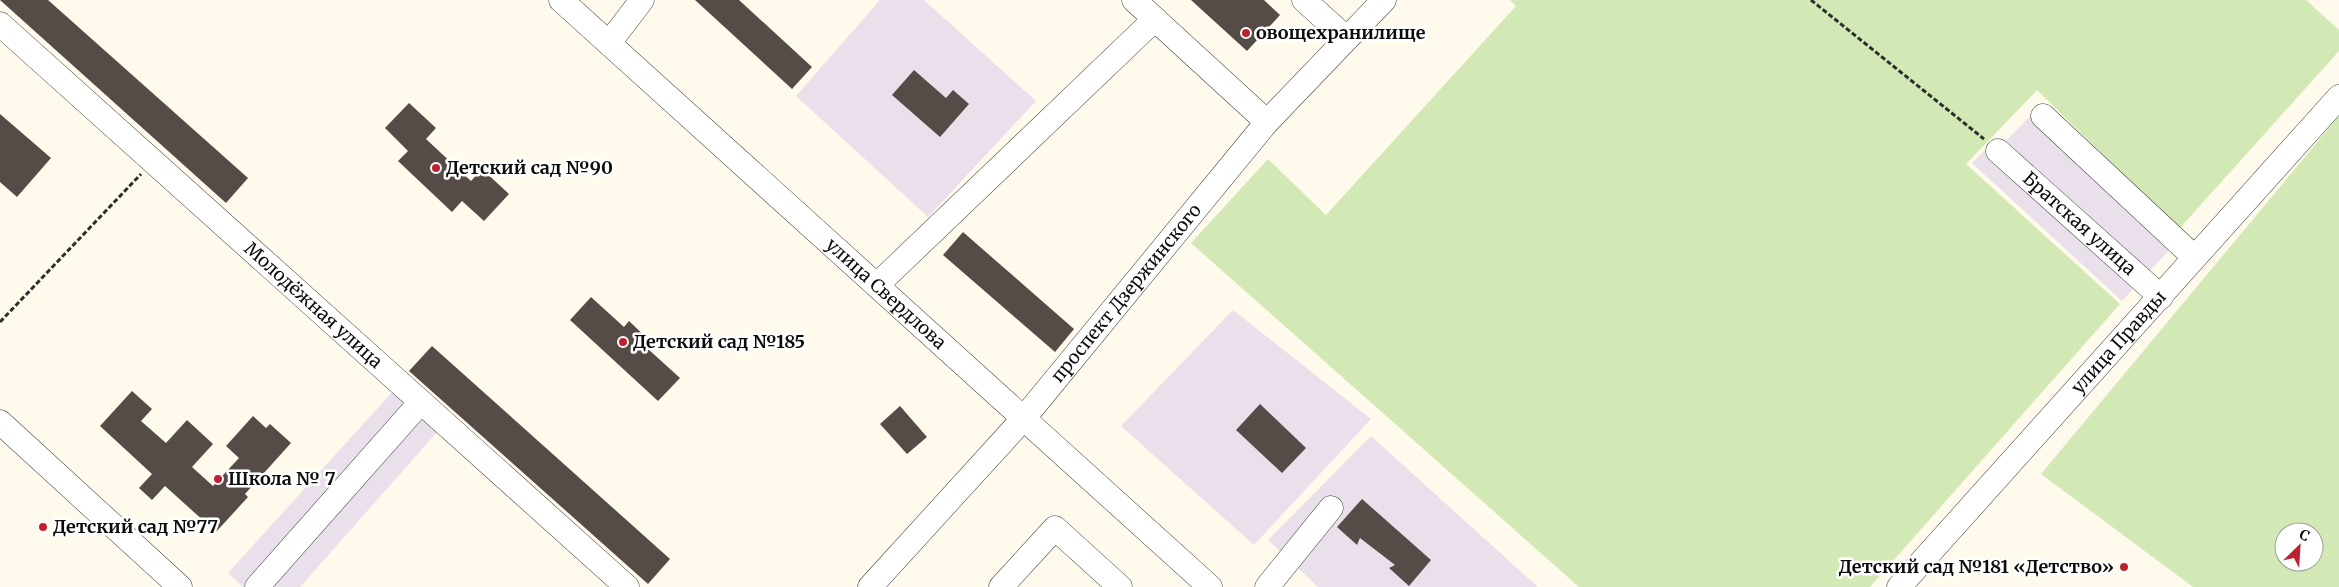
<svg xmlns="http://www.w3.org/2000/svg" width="2339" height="587" font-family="Merriweather,serif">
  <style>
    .industrial { fill: #e9e0eb }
    .green { fill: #d2e9b5; fill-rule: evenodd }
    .building { fill: #554c48 }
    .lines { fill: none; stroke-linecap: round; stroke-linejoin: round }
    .minor-casing { stroke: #3f3f3f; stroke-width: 25 }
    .path { stroke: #2e2e2e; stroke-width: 3; stroke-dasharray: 5 2.5; stroke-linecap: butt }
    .minor { stroke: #fff; stroke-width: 24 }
    .poi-dot { fill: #bc2331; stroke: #fff; stroke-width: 2 }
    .labels { text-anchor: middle; stroke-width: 5; stroke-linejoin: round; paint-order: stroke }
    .poi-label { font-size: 18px; font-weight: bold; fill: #0c0c0c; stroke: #fff; text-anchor: start }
    .street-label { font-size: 18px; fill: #0c0c0c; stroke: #fff }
  </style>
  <rect width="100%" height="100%" fill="#fffaeb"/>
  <g class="industrial">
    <polygon points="880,0 924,0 1036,101 928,217 796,96"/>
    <polygon points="2032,114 2174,245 2122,301 1972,163 1985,150 1992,156"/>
    <polygon points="1233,310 1371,419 1254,545 1121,426"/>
    <polygon points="395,389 439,430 300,587 243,587 228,573"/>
    <polygon points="1371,436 1538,587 1318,587 1268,540"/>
  </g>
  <g class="green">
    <polygon points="1510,0 2306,0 2339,30 2339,51 2179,229 2037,90 1966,164 2120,304 1870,587 1579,587 1191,243 1268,159 1326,215 1516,6"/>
    <path d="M2339 116V587H2193L2041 474ZM2284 532H2314V562H2284Z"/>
  </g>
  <g class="building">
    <polygon points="0,0 48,0 248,178 226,203"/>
    <polygon points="695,0 739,0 812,67 792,89"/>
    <polygon points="1191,0 1264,0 1280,15 1247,51"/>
    <polygon points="914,70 946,98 953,90 969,104 940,137 892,95"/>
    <polygon points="409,103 436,128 426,139 471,181 482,169 509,194 484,221 462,201 452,212 398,161 408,151 385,128"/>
    <polygon points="0,114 51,158 17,197 0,182"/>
    <polygon points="963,232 1074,329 1055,352 943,255"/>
    <polygon points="591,297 624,327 629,321 653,344 648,349 680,378 658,401 570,320"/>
    <polygon points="432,346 670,559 648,584 409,371"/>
    <polygon points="132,391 152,409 141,421 166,443 187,420 213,444 192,467 213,486 239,458 226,446 253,416 266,428 270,424 291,443 245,494 248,497 216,532 165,486 152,500 139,488 152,474 100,426"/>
    <polygon points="1260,404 1306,448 1282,473 1236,430"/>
    <polygon points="900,406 927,437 907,454 880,424"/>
    <polygon points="1362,499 1431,560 1409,586 1389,568 1395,565 1360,538 1357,545 1337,527"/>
  </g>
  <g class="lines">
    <g class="minor-casing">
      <g id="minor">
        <path id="s1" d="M561 0 1210 587"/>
        <polyline points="1134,0 1267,122"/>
        <polyline points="1304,0 1346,38"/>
        <path id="s2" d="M0 24 627 587"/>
        <polyline points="609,43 642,0"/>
        <polyline points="2043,116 2194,257"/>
        <path id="s3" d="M1998 151 2161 297"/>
        <polyline points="877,285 1155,19"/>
        <polyline points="0,422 180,587"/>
        <polyline points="257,587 420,403"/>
        <path id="s4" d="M870 587 1024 418 1267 122 1384 0"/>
        <polyline points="1001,587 1055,528 1120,587"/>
        <polyline points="1267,587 1331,508"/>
        <path id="s5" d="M1899 587 2339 97"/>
      </g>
    </g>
    <g class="path">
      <polyline points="1811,0 1984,139"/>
      <polyline points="0,322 141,174"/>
    </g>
    <use href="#minor" class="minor"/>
  </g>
  <g class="poi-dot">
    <circle cx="1246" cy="33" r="5"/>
    <circle cx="436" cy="168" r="5"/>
    <circle cx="623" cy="342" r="5"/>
    <circle cx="218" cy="479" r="5"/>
    <circle cx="43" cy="527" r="5"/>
    <circle cx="2124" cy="567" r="5"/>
  </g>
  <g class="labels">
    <g class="poi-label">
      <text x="1256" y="39">овощехранилище</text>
      <text x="446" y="174">Детский сад №90</text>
      <text x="633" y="348">Детский сад №185</text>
      <text x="228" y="485">Школа № 7</text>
      <text x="53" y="533">Детский сад №77</text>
      <text x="2114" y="573" text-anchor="end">Детский сад №181 «Детство»</text>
    </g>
    <g class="street-label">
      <text dy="6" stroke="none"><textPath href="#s3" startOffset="109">Братская улица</textPath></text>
      <text dy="6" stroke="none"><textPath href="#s1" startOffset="438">улица Свердлова</textPath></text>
      <text dy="6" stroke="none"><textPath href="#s4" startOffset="390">проспект Дзержинского</textPath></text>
      <text dy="6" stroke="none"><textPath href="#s2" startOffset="421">Молодёжная улица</textPath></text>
      <text dy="6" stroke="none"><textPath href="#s5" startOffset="329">улица Правды</textPath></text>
    </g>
  </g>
  <g transform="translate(2299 547) rotate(25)"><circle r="24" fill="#ffffff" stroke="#9e9e9e"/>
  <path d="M0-4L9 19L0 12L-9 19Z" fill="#bc2331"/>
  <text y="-8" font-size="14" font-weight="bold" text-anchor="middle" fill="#0c0c0c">С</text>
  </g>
</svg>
